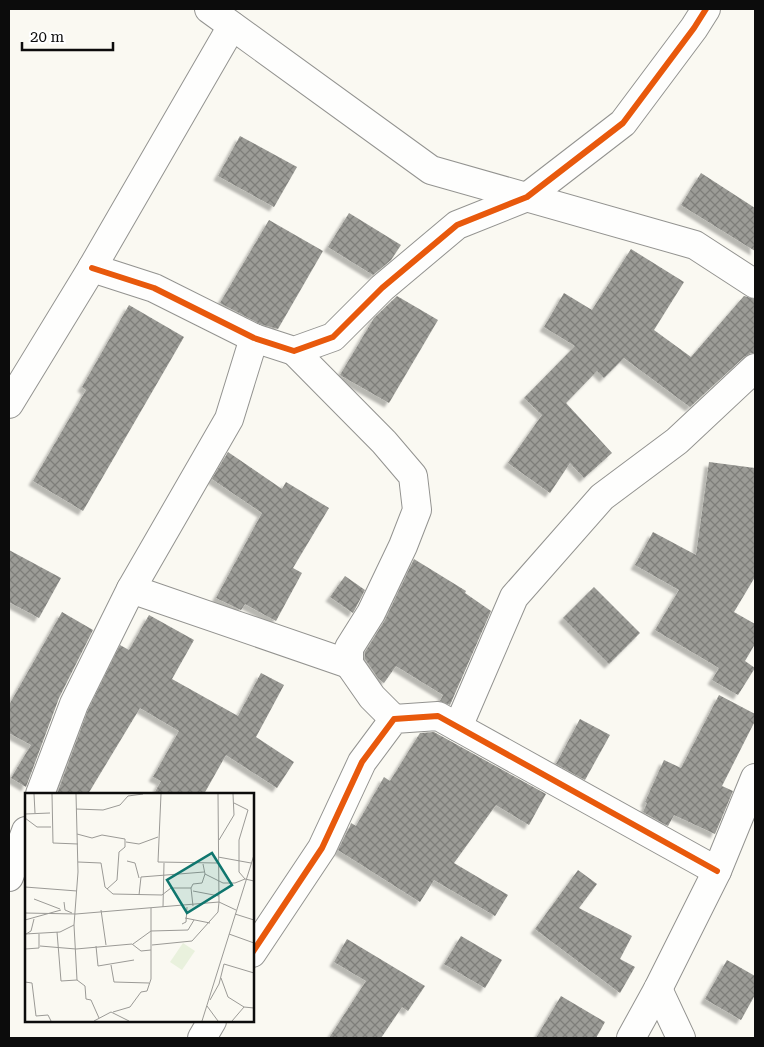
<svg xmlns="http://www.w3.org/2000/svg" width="764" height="1047" font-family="'Roboto Serif',serif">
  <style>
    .building { fill: url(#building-cross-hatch); filter: url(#shadow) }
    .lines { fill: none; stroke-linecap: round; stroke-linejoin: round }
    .street-casing { stroke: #939390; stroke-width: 30 }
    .street { stroke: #fefefd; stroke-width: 28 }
    .cycleway-casing { stroke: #fff; stroke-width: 9 }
    .cycleway { stroke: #e8590c; stroke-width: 6 }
    .inset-road { fill: none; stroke: #9b9a96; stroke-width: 1 }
    .view { fill: #0f766e; fill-opacity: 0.15; stroke: #0f766e; stroke-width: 2.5 }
    .inset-edge { fill: none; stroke: #0c0c0c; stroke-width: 2.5 }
  </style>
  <defs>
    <pattern id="building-cross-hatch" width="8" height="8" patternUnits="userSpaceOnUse" patternTransform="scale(1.25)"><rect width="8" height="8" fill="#9c9c97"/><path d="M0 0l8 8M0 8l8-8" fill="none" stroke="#7e7e7a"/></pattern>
    <filter id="shadow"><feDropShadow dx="-4.5" dy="4.5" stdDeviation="1" flood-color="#0004"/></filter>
  </defs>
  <rect width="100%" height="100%" fill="#faf9f2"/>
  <g class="building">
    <polygon points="240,136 297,167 274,207 218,176"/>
    <polygon points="701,173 755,208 755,251 681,205"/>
    <polygon points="349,213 401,245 391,260 373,275 328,247"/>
    <polygon points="269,220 323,251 278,329 260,324 220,303"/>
    <polygon points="631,249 684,282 654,330 691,357 744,296 755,299 755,353 751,353 744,357 690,407 624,358 604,378 597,371 566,403 612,453 584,478 570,463 550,493 508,463 542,415 524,398 575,346 544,327 564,293 592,310"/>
    <polygon points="397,296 438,320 389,403 340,375 374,318"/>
    <polygon points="129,305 184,337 83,511 33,481 86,390 82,387"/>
    <polygon points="228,452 282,489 286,482 329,508 293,568 302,573 276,621 245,604 241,610 216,598 262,513 212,479"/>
    <polygon points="709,462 755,468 755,577 734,612 755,624 755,644 745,661 755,668 738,695 712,680 719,668 655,630 679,590 635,565 653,532 696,555"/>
    <polygon points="9,550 61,578 39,618 9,602"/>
    <polygon points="414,559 466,591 465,593 491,611 450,705 440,701 443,695 396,666 384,683 378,678 365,659 365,652 385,620"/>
    <polygon points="345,576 365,590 353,613 330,597"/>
    <polygon points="594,587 640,633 609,664 563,618"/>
    <polygon points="62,612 93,630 59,698 26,787 11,778 31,745 9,733 9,705"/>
    <polygon points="149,615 194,640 172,679 238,716 261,673 284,685 256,737 294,762 277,788 226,755 204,794 154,794 161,781 153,777 179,731 140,708 88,794 57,794 88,710 120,645 129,650"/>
    <polygon points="719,695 755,714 755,721 722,786 733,791 715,834 674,815 668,826 643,812 647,803 645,802 664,760 681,768"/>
    <polygon points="580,719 610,735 585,780 556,764"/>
    <polygon points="434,732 546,794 529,825 496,805 454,863 508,895 495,916 434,880 420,902 338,850 350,826 351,823 356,826 384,777 390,781 420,733"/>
    <polygon points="578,870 597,884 579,908 632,936 620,959 635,967 620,993 535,929"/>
    <polygon points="461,936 502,960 485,988 444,964"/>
    <polygon points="347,939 425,986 408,1011 402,1007 381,1038 329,1038 366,981 334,962"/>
    <polygon points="727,960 755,976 755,995 741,1020 705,999"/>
    <polygon points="561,996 605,1022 596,1038 536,1038"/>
  </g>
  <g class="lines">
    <g class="street-casing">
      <g id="street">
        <polyline points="209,9 431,170 695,245 755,284"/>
        <polyline points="92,268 154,288 254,338 294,351 333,337 382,288 457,225 527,197 623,123 694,28 706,9"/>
        <polyline points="294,351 384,442 413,476 417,510 403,546 371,613 349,648 349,664 372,697 394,719"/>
        <polyline points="9,404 92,268 232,26"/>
        <polyline points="131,589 349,664"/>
        <polyline points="458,727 514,597 602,497 677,441 755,368"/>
        <polyline points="40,794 74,704 131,589 229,419 254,338"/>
        <polyline points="9,877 26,831"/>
        <polyline points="252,953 322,848 362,762 394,719 438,716 717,871"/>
        <polyline points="658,989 681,1038"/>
        <polyline points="202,1038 212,1021"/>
        <polyline points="631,1038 658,989 717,871 755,778"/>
      </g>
    </g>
    <use href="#street" class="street"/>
    <g class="cycleway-casing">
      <g id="cycleway">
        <polyline points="92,268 154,288 254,338 294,351 333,337 382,288 457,225 527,197 623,123 694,28 706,9"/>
        <polyline points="252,953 322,848 362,762 394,719 438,716 717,871"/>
      </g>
    </g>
    <use href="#cycleway" class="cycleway"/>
  </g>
  <g transform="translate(25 793)">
    <rect width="229" height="229" fill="#faf9f2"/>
    <path d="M158 150 170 158 157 177 145 169Z" fill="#e9f1dd"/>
    <path class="inset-road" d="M9 1 10 20M27 1 28 50 53 51M51 1 53 79 49 132 52 187 60 193 61 206 66 207 74 225M136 1 133 69 192 70M193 1 194 109 211 117M209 10 223 17 214 47V79L220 86 229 88M51 16 78 17 95 12 103 3 118 1M0 21 25 20M0 25 12 34H26M52 41 67 45 77 42 100 46V54L94 59 92 87 82 96M194 47 209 22 208 1M101 49 114 51 133 44M193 64 226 70M102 68 110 70 114 85M53 69 76 70 80 94 88 101 137 102 146 95H166L168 113M178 71 180 81 198 90H210L220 86M0 94 52 98M166 95 168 91 177 90 180 81M168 98 194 103M114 102 116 84 179 79M9 106 35 116M39 109 40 117 47 120M138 114 139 70M76 117 81 152M0 120 51 121 194 109 193 119 167 148 127 152M210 121 229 127M160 125 185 130M0 127 36 117M157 131 161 129 162 114M32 139 36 188 52 187M0 141 35 139 49 132M1 141 6 138 9 126M204 141 229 150M108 151 126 138 163 137 169 127M15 153 51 156 107 151 116 158 126 157M71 153 73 173 109 167M0 156 14 155V141M199 171 229 180M86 172 89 189 124 190M196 185 203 204 219 214 229 215M0 189 7 190 11 223 23 222 26 228M185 207 194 191 199 171M182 213 193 228M88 219 105 214 116 199 122 198 126 186V115M69 228 86 219 104 228M177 228 229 62M207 228 219 214"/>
    <path class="view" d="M187 60 207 92 162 120 142 87Z"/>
    <rect width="229" height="229" class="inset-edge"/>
  </g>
  <rect width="764" height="1047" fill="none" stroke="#0c0c0c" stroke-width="20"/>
  <path d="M22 42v8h91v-8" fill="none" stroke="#0c0c0c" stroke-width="2.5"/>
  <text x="30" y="42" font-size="15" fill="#0c0c0c" stroke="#ffffff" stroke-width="4" paint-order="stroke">20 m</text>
</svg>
